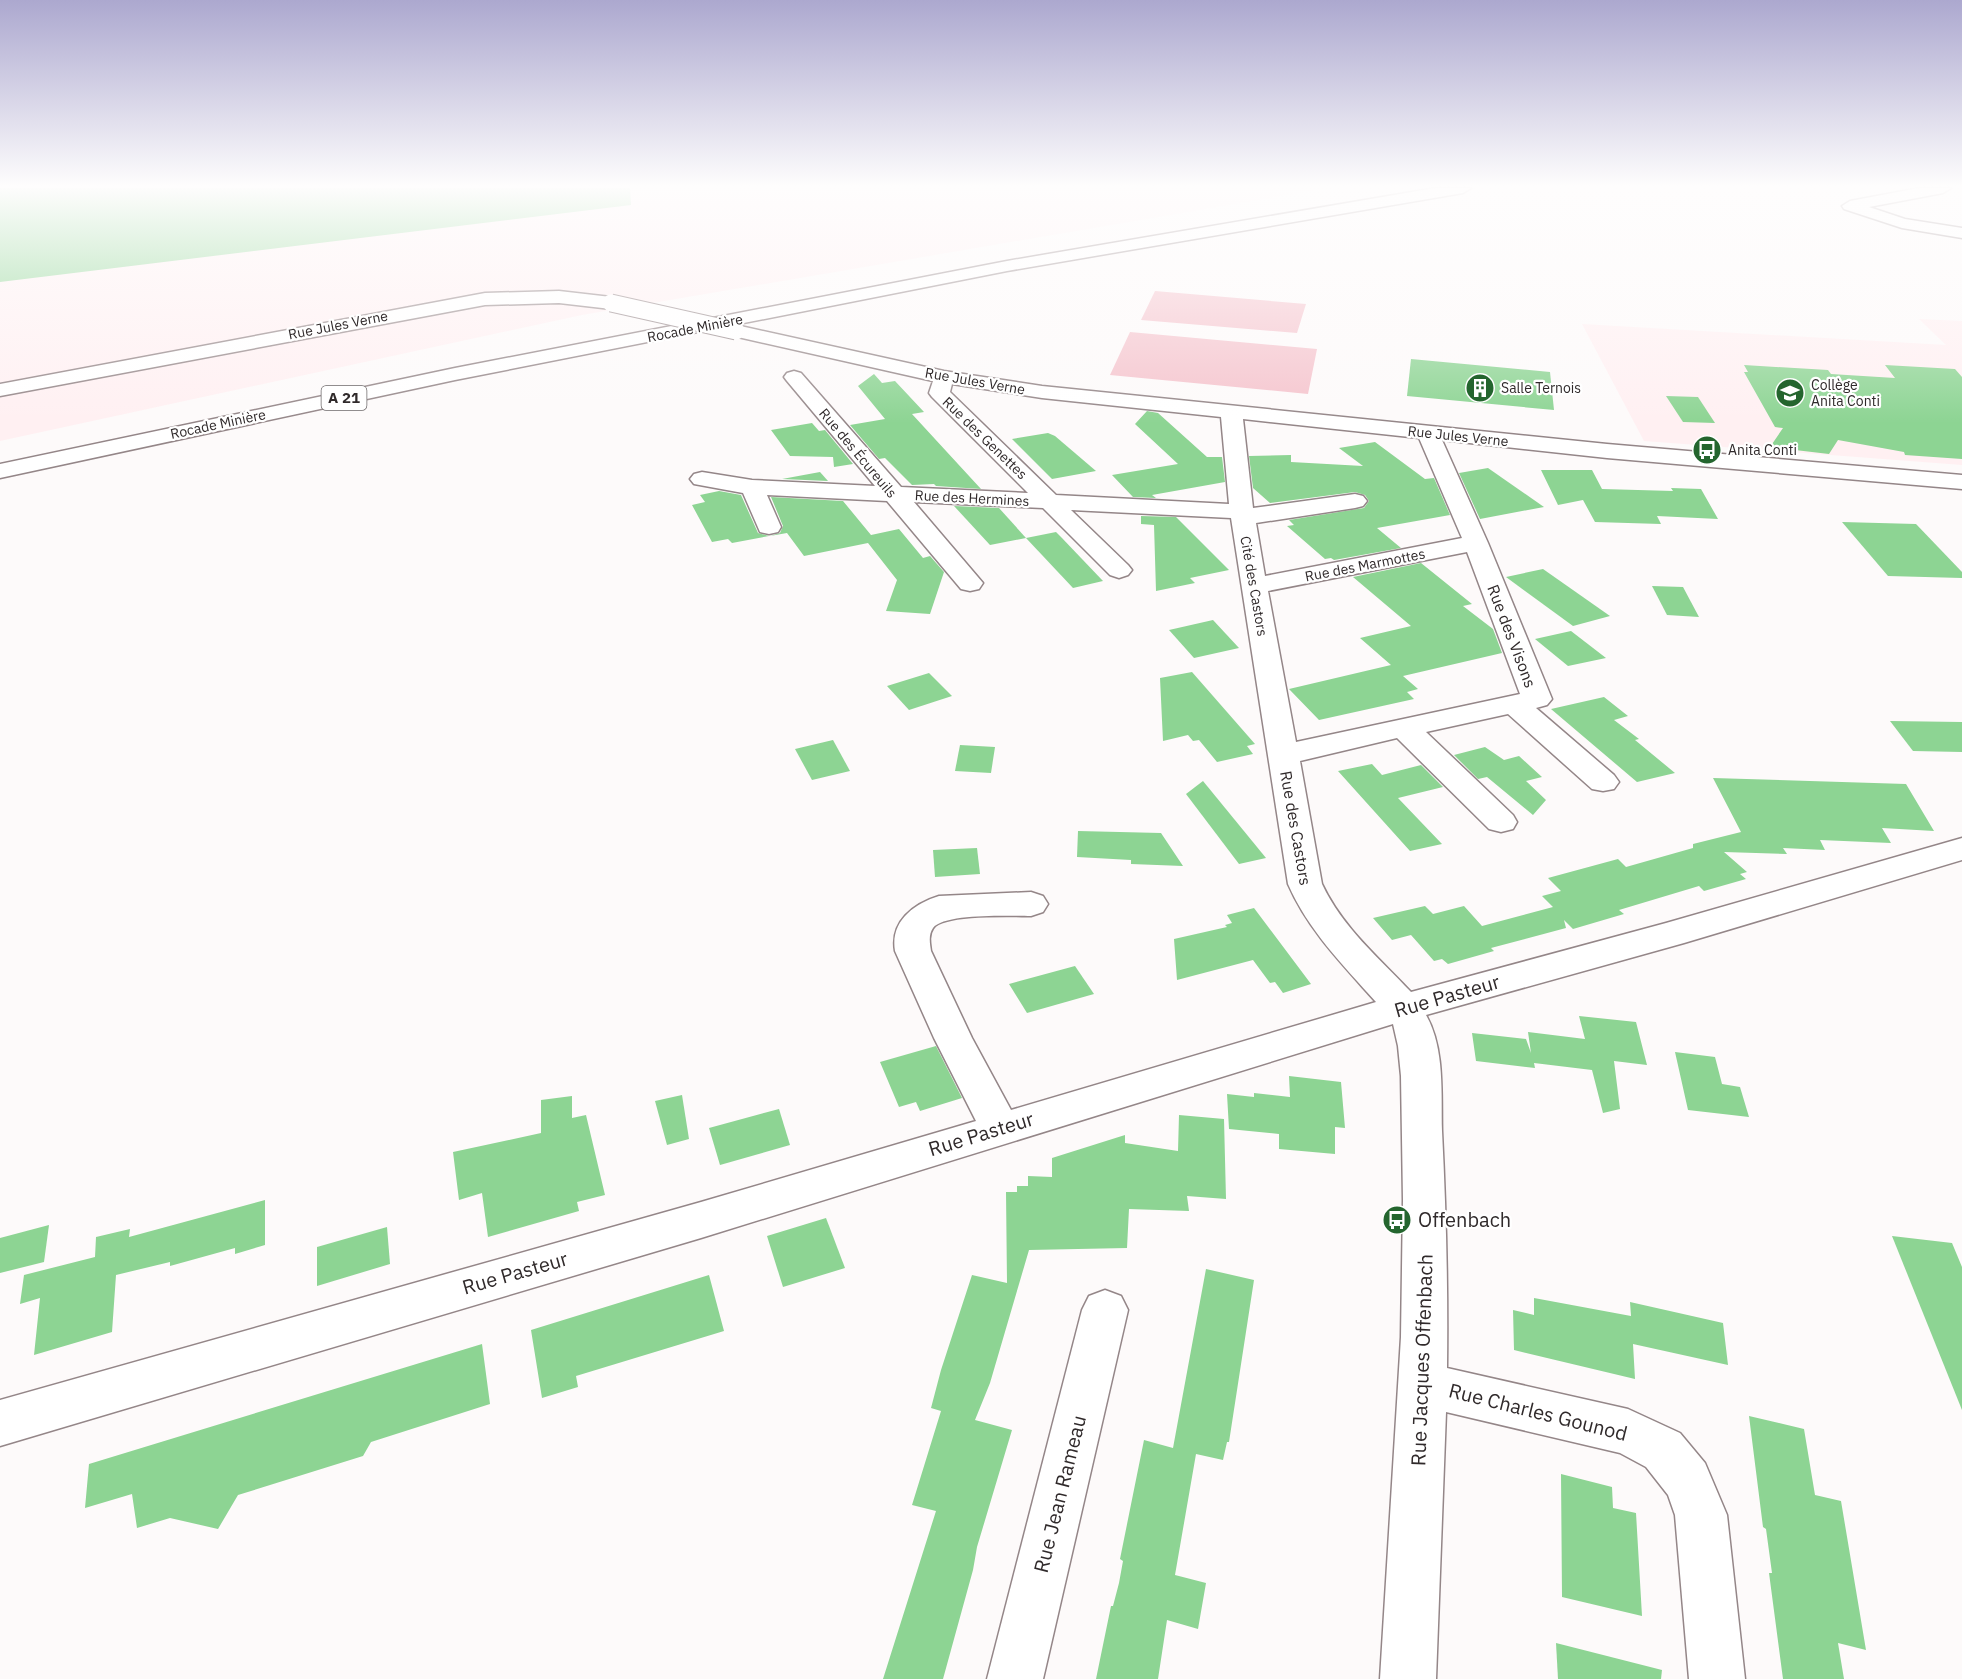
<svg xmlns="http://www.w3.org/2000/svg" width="1962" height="1679" font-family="'IBM Plex Sans',sans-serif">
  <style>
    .built { fill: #fff0f2 }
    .green { fill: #f5c4cd }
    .building { fill: #8dd493 }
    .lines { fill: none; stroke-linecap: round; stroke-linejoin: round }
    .minor-casing { stroke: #948688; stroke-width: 3 }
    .highway-casing { stroke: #948688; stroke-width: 3 }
    .minor { fill: #fff; fill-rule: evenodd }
    .highway { fill: #fff; fill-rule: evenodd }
    .minor-bridge-casing { stroke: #948688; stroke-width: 19; stroke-linecap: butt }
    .minor-bridge { stroke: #fff; stroke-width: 17 }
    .labels { text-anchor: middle; stroke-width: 4.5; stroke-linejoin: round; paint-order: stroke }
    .far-street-label { font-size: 14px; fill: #302a2b; stroke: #fff }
    .far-poi-label { font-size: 14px; fill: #302a2b; stroke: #fff; text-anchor: start }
    .shield { fill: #fff; stroke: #6e6a6b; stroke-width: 1.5 }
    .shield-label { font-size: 15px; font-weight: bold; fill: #302a2b }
    .street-label { font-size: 16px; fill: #302a2b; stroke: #fff }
    .near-street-label { font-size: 20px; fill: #302a2b; stroke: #fff }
    .near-poi-label { font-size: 20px; fill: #302a2b; stroke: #fff; text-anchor: start }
  </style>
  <rect width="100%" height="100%" fill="#fdfafa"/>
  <g class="built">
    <polygon points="0,188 1329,188 582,315 0,441"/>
    <polygon points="1919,319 1962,321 1962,465 1644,441 1582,324 1946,345"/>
  </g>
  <g class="green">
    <polygon points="1155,291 1306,304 1297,333 1141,320"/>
    <polygon points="1130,332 1317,349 1308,394 1110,375"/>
  </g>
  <g class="building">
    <polygon points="0,188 630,188 631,205 0,282"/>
    <polygon points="1411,359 1550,372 1554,410 1407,396"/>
    <polygon points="1744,365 1828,370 1831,374 1895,378 1885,365 1955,369 1962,377 1962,459 1905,455 1904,452 1838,440 1829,454 1770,447 1783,428 1775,427 1744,372 1748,372"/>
    <polygon points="874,374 882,383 895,381 924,412 912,414 981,489 936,486 934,484 912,485 885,458 879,459 850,425 885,419 858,386"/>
    <polygon points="1666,396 1698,397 1715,423 1683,422"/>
    <polygon points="1147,411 1158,413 1207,457 1222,457 1225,482 1152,495 1156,498 1133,497 1112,475 1178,464 1135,424"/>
    <polygon points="812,423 819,431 825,430 853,464 834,467 833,457 790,456 771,430"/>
    <polygon points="1048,433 1055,436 1096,471 1052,479 1012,439"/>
    <polygon points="1375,442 1425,479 1434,478 1450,515 1377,528 1401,548 1334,560 1331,558 1325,559 1287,526 1294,525 1289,520 1364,508 1369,501 1365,495 1355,492 1270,503 1253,488 1249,456 1291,455 1291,462 1363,466 1339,448"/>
    <polygon points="1488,468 1544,507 1480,519 1459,473"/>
    <polygon points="1541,470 1592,470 1602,489 1673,491 1671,488 1701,489 1718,519 1657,516 1661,524 1595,522 1583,500 1558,505"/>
    <polygon points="820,472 828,481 782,479"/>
    <polygon points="719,491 741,495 758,533 769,536 732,543 728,539 712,542 692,505 705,502 700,495"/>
    <polygon points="771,497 843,501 871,535 899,529 923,558 930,556 944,572 930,614 886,611 897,580 868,543 804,556 787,533 770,536 780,533 783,526"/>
    <polygon points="954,506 999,508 1026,538 990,545"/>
    <polygon points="1141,516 1176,517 1229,570 1190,578 1195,583 1156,591 1154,525 1141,524"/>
    <polygon points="1842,522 1916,524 1962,572 1962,578 1888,576"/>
    <polygon points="1056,532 1061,537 1103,581 1073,588 1026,538"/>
    <polygon points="1421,563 1472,604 1463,606 1493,629 1502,653 1403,676 1418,689 1407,692 1414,699 1319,720 1289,689 1391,665 1360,638 1411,626 1353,577"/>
    <polygon points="1543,569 1610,616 1573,626 1506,577"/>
    <polygon points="1652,586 1683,587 1699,617 1667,615"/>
    <polygon points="1213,620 1239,648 1194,658 1169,630"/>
    <polygon points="1571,631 1606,658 1568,666 1535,639"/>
    <polygon points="1192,672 1255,744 1247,746 1253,754 1217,762 1199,740 1193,741 1188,735 1163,741 1160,678"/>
    <polygon points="929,673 952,696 909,710 887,686"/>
    <polygon points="1604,697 1628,716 1614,720 1639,739 1635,740 1675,773 1637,782 1551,709"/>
    <polygon points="1890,721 1962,722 1962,752 1913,751"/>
    <polygon points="833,740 850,771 812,780 795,749"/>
    <polygon points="960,745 995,747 991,773 955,771"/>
    <polygon points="1485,747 1504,760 1519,756 1542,777 1526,781 1546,800 1533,815 1487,777 1478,779 1454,755"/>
    <polygon points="1372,764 1382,775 1421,765 1443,787 1398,798 1442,844 1410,851 1338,771"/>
    <polygon points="1713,778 1906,784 1934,831 1882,828 1891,843 1820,840 1825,850 1783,848 1787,854 1724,852 1747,872 1740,874 1746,879 1704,891 1699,886 1619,910 1624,914 1573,929 1564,920 1566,928 1491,948 1494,951 1448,964 1442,959 1434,961 1411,935 1392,940 1373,918 1425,906 1433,914 1464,906 1482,926 1553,907 1542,896 1561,891 1548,878 1618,859 1626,867 1693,848 1693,844 1741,832"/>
    <polygon points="1203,781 1266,858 1239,864 1186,794"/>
    <polygon points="1078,831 1161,833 1183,866 1131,864 1131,860 1077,857"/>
    <polygon points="977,848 980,874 935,877 933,850"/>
    <polygon points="1254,908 1311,984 1283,993 1275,982 1270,983 1253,960 1177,980 1174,939 1227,927 1225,925 1232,923 1227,915"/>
    <polygon points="1075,966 1094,994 1027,1013 1009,984"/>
    <polygon points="1579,1016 1636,1022 1647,1065 1614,1061 1620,1109 1603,1113 1592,1070 1534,1063 1535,1068 1476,1061 1472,1033 1526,1039 1531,1053 1528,1032 1585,1039"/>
    <polygon points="936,1046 962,1098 920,1111 916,1102 899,1107 880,1062"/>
    <polygon points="1675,1052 1715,1057 1722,1084 1740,1087 1749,1117 1688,1110"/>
    <polygon points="1289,1076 1341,1082 1345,1128 1335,1127 1335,1154 1279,1149 1279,1134 1229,1129 1227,1094 1254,1097 1254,1093 1290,1097"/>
    <polygon points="682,1095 689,1139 667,1145 655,1101"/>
    <polygon points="572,1096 572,1118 586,1115 605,1195 577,1202 579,1211 488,1237 482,1193 459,1200 453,1152 541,1133 541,1100"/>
    <polygon points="779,1109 790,1145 720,1165 709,1128"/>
    <polygon points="1179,1115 1224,1119 1226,1199 1187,1196 1189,1211 1129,1209 1127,1248 1029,1250 990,1383 975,1420 1012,1430 977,1547 973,1570 943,1679 883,1679 936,1511 912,1505 941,1411 931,1408 941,1370 972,1275 1007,1283 1006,1192 1017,1192 1017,1186 1028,1186 1028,1176 1052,1177 1052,1158 1125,1135 1125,1143 1178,1151"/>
    <polygon points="265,1200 265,1245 235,1254 235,1248 170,1266 170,1262 116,1275 112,1332 34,1355 40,1298 20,1304 24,1275 95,1257 96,1237 130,1229 129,1237"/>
    <polygon points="826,1218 845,1268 783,1287 767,1236"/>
    <polygon points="49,1225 44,1262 0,1273 0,1238"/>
    <polygon points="387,1227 390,1264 317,1286 317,1247"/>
    <polygon points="1892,1236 1952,1243 1962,1267 1962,1410"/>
    <polygon points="1206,1269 1254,1280 1229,1442 1227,1442 1223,1460 1196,1454 1175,1575 1206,1583 1198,1629 1167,1620 1158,1679 1096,1679 1111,1606 1113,1606 1119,1583 1123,1561 1120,1559 1144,1440 1173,1448"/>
    <polygon points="709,1275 724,1331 576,1376 578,1387 542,1398 531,1330"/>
    <polygon points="1534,1298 1631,1316 1630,1302 1723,1323 1728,1365 1633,1344 1635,1379 1514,1350 1513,1310 1534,1315"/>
    <polygon points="482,1344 490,1404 371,1442 363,1456 238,1495 218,1529 170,1518 137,1528 132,1494 85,1508 89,1464"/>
    <polygon points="1749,1416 1804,1429 1815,1495 1841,1501 1866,1650 1838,1643 1844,1679 1783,1679 1769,1573 1772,1573 1766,1529 1763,1527"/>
    <polygon points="1561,1474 1612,1487 1613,1508 1636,1513 1642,1616 1562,1597"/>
    <polygon points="1556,1643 1662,1670 1661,1679 1558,1679"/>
  </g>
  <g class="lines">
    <g class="minor-casing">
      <g id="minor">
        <polygon points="1919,188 1951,188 1943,193 1869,207 1905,219 1962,228 1962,238 1902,228 1844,209 1842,206 1850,201"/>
        <polygon points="559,291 611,297 618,299 620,303 618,307 611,309 559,303 485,305 0,396 0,384 485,293"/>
        <path d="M736 325 944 371 1042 386 1607 444 1962 475V489L1607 458 1442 440 1488 543 1552 699 1547 705 1536 708 1614 775 1619 782 1614 789 1603 791 1592 789 1508 714 1426 732 1513 815 1517 822 1513 829 1501 832 1489 829 1397 738 1300 761 1322 884C1342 927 1379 958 1411 992L1666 923 1962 838V860L1684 943 1426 1015C1445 1048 1441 1094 1442 1131 1446 1210 1448 1289 1447 1368L1628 1409 1680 1433 1705 1463 1727 1515 1745 1679H1689L1675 1515 1668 1495 1646 1467 1620 1453 1446 1412 1436 1679H1380L1401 1337 1403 1200 1401 1076 1398 1046 1393 1024 701 1238 0 1446V1400L701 1202 976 1121 934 1038 895 951C890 922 913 904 939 896L1031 892 1043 896 1048 904 1043 912 1031 916C1011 916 944 913 933 928 928 935 930 944 931 951L972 1038 1011 1110 1376 1002C1343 965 1308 930 1288 884L1231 518 1071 510 1128 565 1132 570 1128 575 1119 578 1110 575 1043 508 914 502 983 583 979 589 970 591 961 589 887 501 767 495 781 527 778 532 769 534 760 532 743 493 694 484 690 479 694 474 702 472 752 480 875 486 787 381 784 377 787 373 794 371 801 373 901 487 1028 493 932 397 929 393 933 381 729 335 726 331 729 327ZM952 384 1042 398 1221 417 1229 504 1056 495 950 392ZM1243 419 1419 438 1462 538 1265 576 1256 523 1355 508 1363 506 1367 501 1363 496 1355 494 1253 508ZM1467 552 1520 694 1296 742 1268 591Z"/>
        <polygon points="1105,1290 1121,1296 1128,1310 1043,1679 987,1679 1082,1310 1089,1296"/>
      </g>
    </g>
    <g class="highway-casing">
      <polygon id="highway" points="1435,188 1471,188 1463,193 1007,271 455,380 0,478 0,464 455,368 1007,261"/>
    </g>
    <use href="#minor" class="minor"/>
    <use href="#highway" class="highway"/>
    <g class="minor-bridge-casing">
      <polyline id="minor-bridge" points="611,303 736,331"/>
    </g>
    <use href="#minor-bridge" class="minor-bridge"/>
  </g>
  <linearGradient id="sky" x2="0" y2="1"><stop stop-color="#aca8cf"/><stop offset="0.44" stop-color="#fefdfd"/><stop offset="1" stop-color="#fefdfd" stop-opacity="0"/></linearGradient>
  <rect width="1962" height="423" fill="url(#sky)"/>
  <defs>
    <g id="building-disc" transform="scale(1.5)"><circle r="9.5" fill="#24652e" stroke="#fff"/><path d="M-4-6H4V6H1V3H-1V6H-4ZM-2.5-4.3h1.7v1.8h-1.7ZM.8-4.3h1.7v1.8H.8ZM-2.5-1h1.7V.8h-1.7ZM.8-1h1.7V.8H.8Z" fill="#fff"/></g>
    <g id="school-disc" transform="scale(1.5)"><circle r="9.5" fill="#24652e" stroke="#fff"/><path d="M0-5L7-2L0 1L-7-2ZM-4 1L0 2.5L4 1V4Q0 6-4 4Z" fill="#fff"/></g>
    <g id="bus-disc" transform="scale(1.5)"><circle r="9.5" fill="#24652e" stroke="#fff"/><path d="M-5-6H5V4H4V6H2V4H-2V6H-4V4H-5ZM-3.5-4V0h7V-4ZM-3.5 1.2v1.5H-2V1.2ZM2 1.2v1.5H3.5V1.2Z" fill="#fff"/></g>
  </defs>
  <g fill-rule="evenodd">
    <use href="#building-disc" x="1480" y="388"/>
    <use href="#school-disc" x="1790" y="393"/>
    <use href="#bus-disc" x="1707" y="450"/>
    <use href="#bus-disc" x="1397" y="1220"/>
  </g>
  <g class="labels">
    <g class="far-street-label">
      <text transform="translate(338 325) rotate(-11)" y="5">Rue Jules Verne</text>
      <text transform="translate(695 328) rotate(-11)" y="5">Rocade Minière</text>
      <text transform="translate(975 381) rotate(10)" y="5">Rue Jules Verne</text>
      <text transform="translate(218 424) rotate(-12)" y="5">Rocade Minière</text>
      <text transform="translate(1458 436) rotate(6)" y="5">Rue Jules Verne</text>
      <text transform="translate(985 438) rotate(44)" y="5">Rue des Genettes</text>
      <text transform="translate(858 453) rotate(50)" y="5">Rue des Écureuils</text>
      <text transform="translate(972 498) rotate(3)" y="5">Rue des Hermines</text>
      <text transform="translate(1365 565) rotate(-11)" y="5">Rue des Marmottes</text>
      <text transform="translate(1254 586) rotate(80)" y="5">Cité des Castors</text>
    </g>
    <g class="far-poi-label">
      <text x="1811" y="390">Collège<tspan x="1811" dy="16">Anita Conti</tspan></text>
      <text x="1501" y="393">Salle Ternois</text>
      <text x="1728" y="455">Anita Conti</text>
    </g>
    <rect class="shield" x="321.5" y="386" width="45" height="24" rx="4.5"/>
    <g class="shield-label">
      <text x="344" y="403">A 21</text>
    </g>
    <g class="street-label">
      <text transform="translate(1512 636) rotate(69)" y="6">Rue des Visons</text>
      <text transform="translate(1296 828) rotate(80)" y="6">Rue des Castors</text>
    </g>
    <g class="near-street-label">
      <text transform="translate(1447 996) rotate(-16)" y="7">Rue Pasteur</text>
      <text transform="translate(981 1134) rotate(-17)" y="7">Rue Pasteur</text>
      <text transform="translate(515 1273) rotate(-16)" y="7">Rue Pasteur</text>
      <text transform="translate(1422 1360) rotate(-88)" y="7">Rue Jacques Offenbach</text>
      <text transform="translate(1538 1412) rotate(14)" y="7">Rue Charles Gounod</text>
      <text transform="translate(1060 1494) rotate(-76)" y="7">Rue Jean Rameau</text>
    </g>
    <g class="near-poi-label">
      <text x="1418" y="1227">Offenbach</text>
    </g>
  </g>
</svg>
